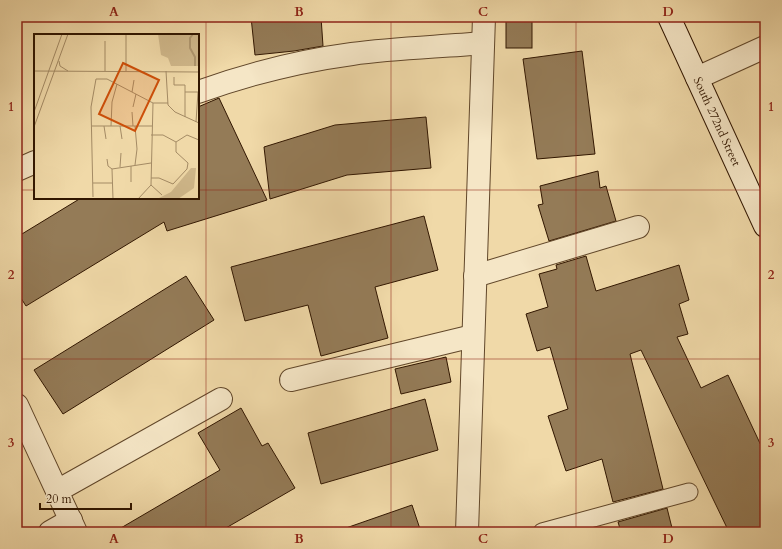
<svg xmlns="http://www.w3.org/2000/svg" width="782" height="549" font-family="Cardo,serif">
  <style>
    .building { fill: #947b57; stroke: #311600 }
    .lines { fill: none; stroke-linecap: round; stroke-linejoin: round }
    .lane-casing { stroke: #61472a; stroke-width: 19 }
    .street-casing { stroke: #61472a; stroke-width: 24 }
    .secondary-casing { stroke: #311600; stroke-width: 24 }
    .lane { stroke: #f5e6c6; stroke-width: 17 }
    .street { stroke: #f5e6c6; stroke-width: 22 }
    .secondary { stroke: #f5e6c6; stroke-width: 22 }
    .grid { fill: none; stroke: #8f2418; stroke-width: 1; stroke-opacity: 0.55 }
    .labels { text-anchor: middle; stroke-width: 3.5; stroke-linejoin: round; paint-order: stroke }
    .street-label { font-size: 12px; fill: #311600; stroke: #f5e6c6 }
    .inset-river { fill: none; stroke: #af976f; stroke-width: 2 }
    .inset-road { fill: none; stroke: #a48b65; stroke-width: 1 }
    .view { fill: #cd4f0a; fill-opacity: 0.15; stroke: #cd4f0a; stroke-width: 2 }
    .inset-edge { fill: none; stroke: #311600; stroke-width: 2 }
    .neatline { fill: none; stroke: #8f2418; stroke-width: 1.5 }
    .grid-label { font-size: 13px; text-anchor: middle; font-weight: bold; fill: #8f2418 }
  </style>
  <rect width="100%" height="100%" fill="#f0d9a8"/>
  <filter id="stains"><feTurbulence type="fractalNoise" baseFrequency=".005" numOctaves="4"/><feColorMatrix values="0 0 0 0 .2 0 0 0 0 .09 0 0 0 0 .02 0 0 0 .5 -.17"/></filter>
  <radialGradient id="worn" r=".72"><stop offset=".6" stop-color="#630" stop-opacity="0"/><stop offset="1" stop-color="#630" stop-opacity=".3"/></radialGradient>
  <g class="building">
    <polygon points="251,17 321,17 323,46 294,51 255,55"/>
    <rect x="506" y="17" width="26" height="31"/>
    <polygon points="582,51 595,154 537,159 523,59"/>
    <polygon points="219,98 267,200 167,231 164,222 26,306 17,292 17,237 81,198 198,198 198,107"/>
    <polygon points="426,117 431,168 347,175 270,199 264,147 335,125"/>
    <polygon points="598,171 600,188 606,186 616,221 549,241 538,205 543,204 540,186"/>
    <polygon points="424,216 438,270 375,287 388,338 321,356 308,305 245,321 231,267"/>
    <polygon points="586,256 596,291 679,265 689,300 679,304 688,334 677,337 701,388 728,375 765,454 765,526 752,532 729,532 641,350 630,354 663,489 613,502 602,459 566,471 548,416 568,409 550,347 537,351 526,314 548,307 539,274 557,269 556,265"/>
    <polygon points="186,276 214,320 63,414 34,370"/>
    <polygon points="446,357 451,382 401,394 395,369"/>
    <polygon points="425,399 438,450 321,484 308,433"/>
    <polygon points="241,408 262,446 268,443 295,488 219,532 114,532 220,470 198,433"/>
    <polygon points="412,505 421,532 346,532 346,528"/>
    <polygon points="667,508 673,532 621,532 618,522"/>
  </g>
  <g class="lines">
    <g class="lane-casing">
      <polyline id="lane" points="542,532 689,492"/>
    </g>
    <g class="street-casing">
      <g id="street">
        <polyline points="697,78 765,47"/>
        <path d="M198 92C248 74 300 61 352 54 395 48 439 47 483 43"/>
        <polyline points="17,170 35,162"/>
        <polyline points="475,276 638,227"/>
        <polyline points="291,380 473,336"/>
        <polyline points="17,405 76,532"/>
        <polyline points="57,491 221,399"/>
        <polyline points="50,532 71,520"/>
        <polyline points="467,532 484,17"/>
      </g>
    </g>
    <g class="secondary-casing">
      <g id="secondary">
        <path id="s1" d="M669 17 765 226"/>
      </g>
    </g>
    <use href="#lane" class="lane"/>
    <use href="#street" class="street"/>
    <use href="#secondary" class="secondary"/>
  </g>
  <path class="grid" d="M206 17V532M391 17V532M576 17V532M17 190H35M198 190H765M17 359H765"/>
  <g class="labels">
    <g class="street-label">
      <text dy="4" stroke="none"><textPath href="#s1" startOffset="115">South 272nd Street</textPath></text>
    </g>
  </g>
  <g transform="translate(34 34)">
    <rect width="165" height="165" fill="#f0d9a8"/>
    <path d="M124 0H165V32H137L134 24 127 21ZM157 134H162L160 154 144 165H123L137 158Z" fill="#d0b88b"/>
    <path class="inset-river" d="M159 0 156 4V14L161 23V32"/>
    <path class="inset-road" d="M25 27 26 32 34 37M0 37 165 38M71 37V7M92 37V0M132 37 134 71 141 78 165 89M140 43V51H151V83M98 58 100 46M151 58H165M99 73 102 60M0 78 28 0M98 78 99 92M162 88 164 58M58 92H118M70 92 72 105M77 92 78 68 83 50M86 92 88 105M0 93 34 0M117 101H129L142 108 153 101 165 106M73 125 74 132 78 135M101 131 103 115 101 92M97 132V148M86 133 87 119M117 144H125L139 150 153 135 154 129 142 118V108M59 149H78M117 151 128 161M59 163 57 73 62 45H73L119 69H134M79 165 78 135 117 129M104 165 117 151 119 69"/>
    <path class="view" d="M89 29 125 46 101 97 65 80Z"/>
    <rect width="165" height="165" class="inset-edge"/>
  </g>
  <rect width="782" height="549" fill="none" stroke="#f0d9a8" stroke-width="44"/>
  <path d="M40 503v6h91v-6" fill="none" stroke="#311600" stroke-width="2"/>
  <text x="46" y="503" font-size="12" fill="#311600" stroke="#f5e6c6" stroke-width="3" paint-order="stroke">20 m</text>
  <rect x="22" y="22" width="738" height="505" class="neatline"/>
  <g class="grid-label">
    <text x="114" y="16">A</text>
    <text x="299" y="16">B</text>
    <text x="483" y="16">C</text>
    <text x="668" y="16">D</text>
    <text x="11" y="111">1</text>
    <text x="771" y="111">1</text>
    <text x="11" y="279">2</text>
    <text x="771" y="279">2</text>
    <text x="11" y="447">3</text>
    <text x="771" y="447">3</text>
    <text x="114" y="543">A</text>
    <text x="299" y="543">B</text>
    <text x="483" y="543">C</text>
    <text x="668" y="543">D</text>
  </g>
  <rect width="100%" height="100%" filter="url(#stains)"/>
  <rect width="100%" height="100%" fill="url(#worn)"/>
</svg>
